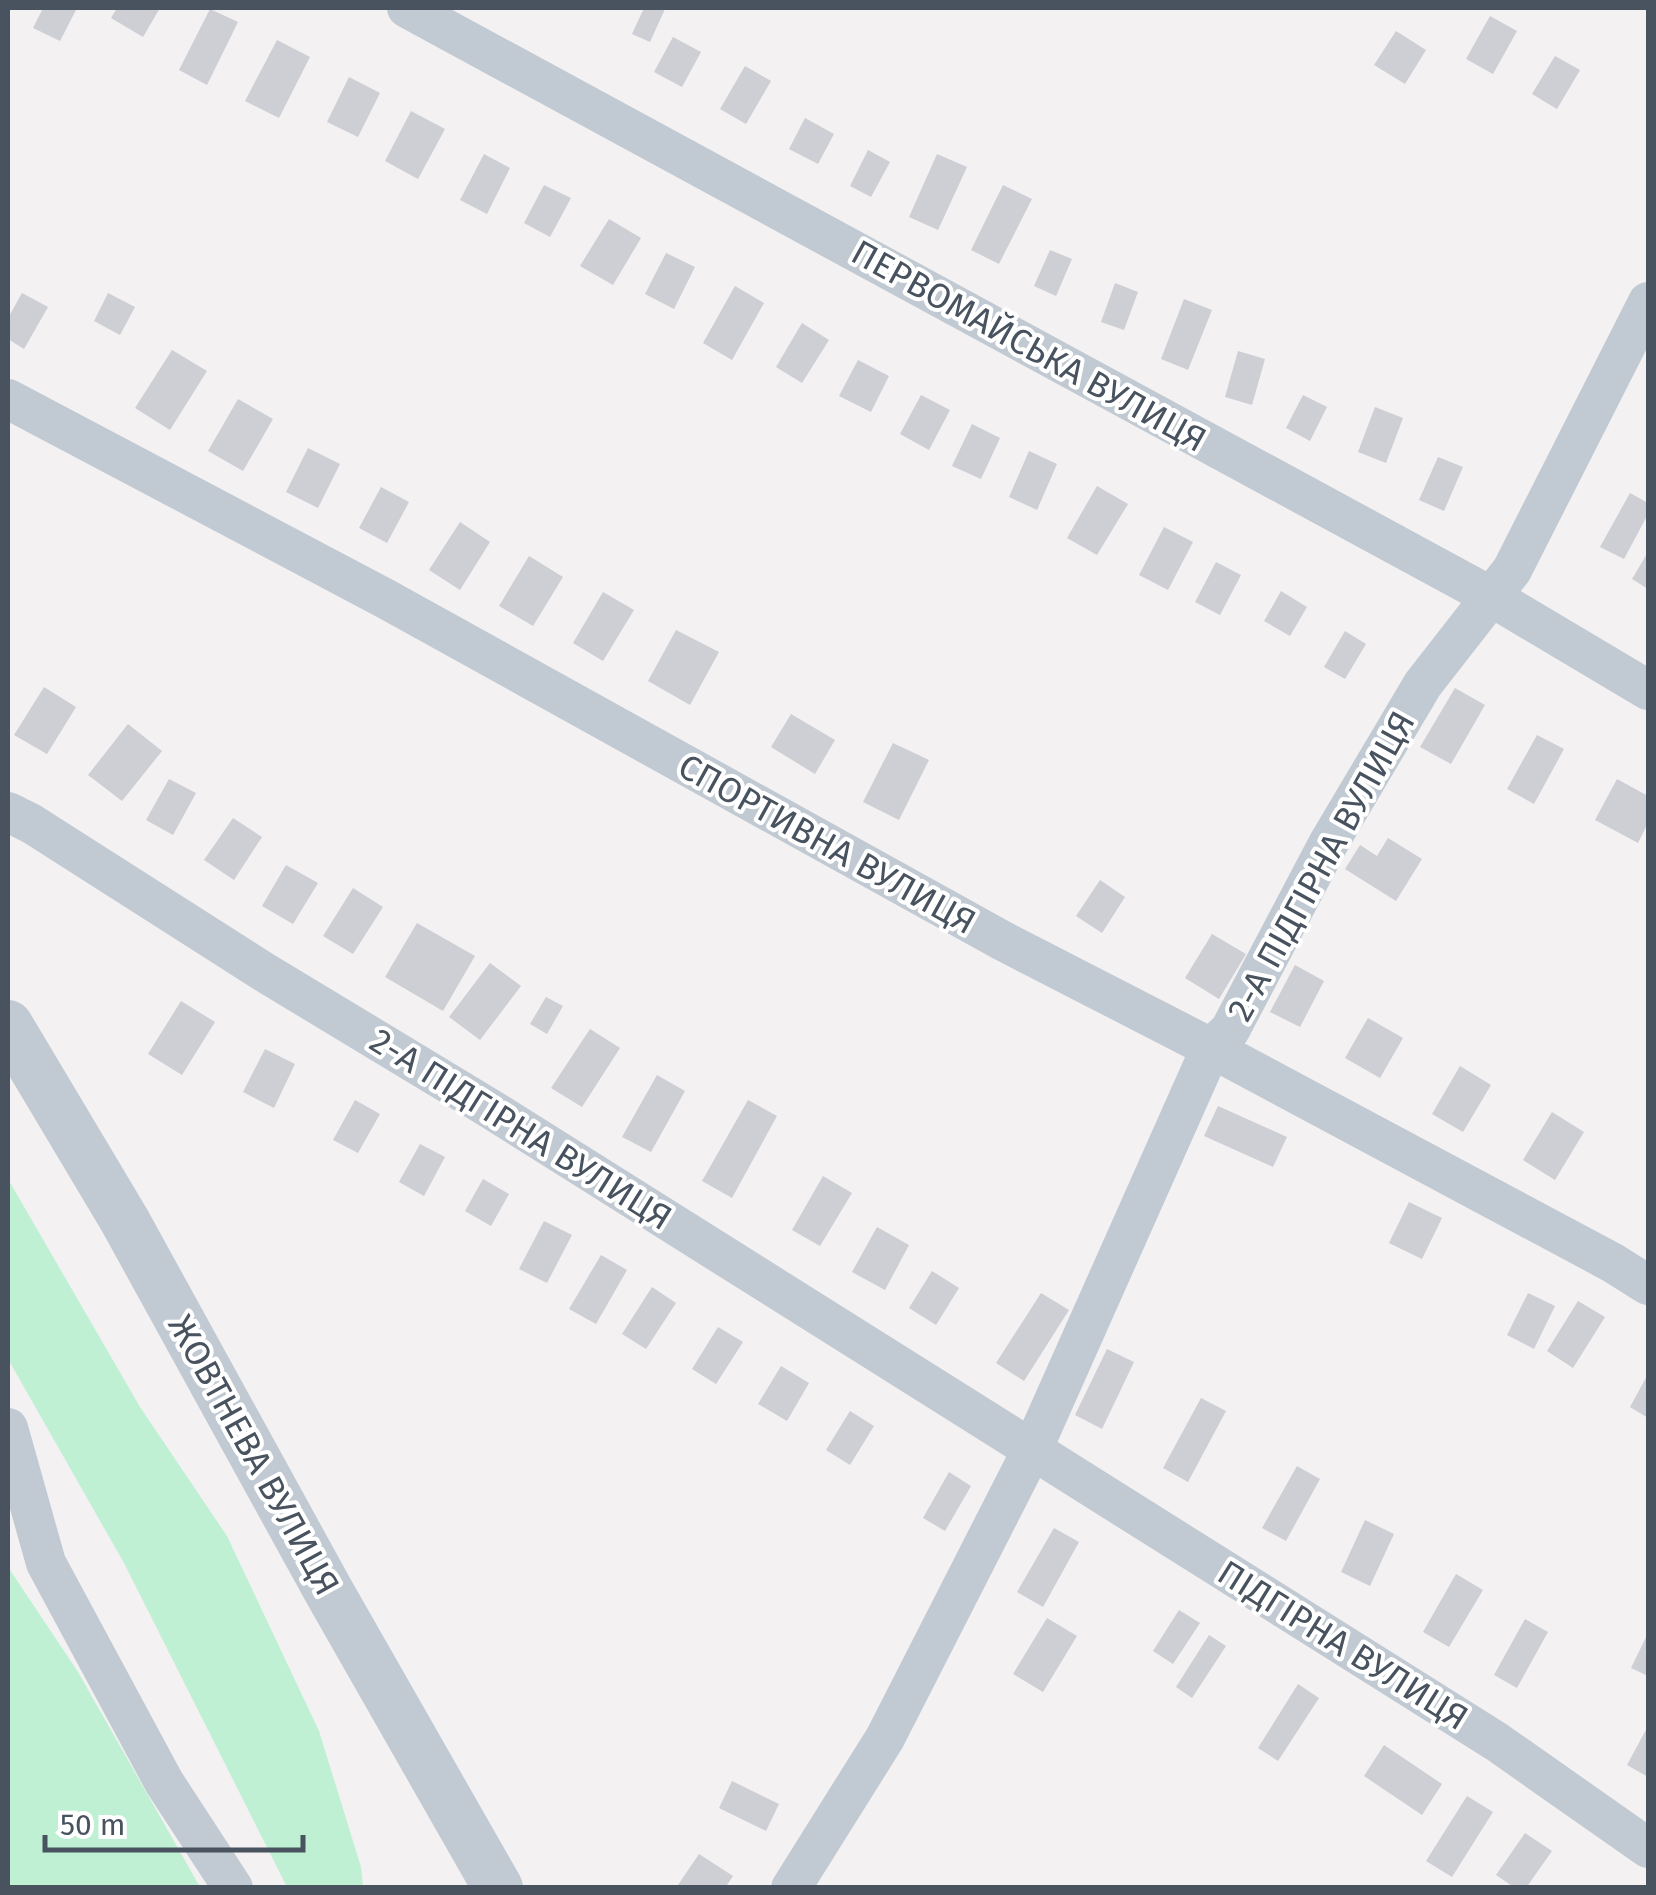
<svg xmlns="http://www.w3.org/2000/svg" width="1656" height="1895" font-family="'Fira Sans',sans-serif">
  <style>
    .green { fill: #bff0d4 }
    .building { fill: #cdcfd5 }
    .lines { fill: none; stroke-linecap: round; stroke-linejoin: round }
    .minor { stroke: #c1cad2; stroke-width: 40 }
    .tertiary { stroke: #c1cad2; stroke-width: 50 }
    .labels { text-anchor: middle; stroke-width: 8; stroke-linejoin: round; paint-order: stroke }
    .street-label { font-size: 35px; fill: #48535f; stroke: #fff }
  </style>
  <rect width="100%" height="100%" fill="#f3f1f1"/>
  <g class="green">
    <polygon points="8,1179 140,1407 227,1536 319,1731 361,1867 363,1887 287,1887 124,1563 8,1359"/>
    <polygon points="8,1567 78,1672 200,1887 8,1887"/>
  </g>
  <g class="building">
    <polygon points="43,8 77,8 60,41 33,28"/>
    <polygon points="117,8 160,8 143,37 111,18"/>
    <polygon points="644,8 665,9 650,42 632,34"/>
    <polygon points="210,9 238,22 207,85 179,70"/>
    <polygon points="1490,16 1517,31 1493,74 1466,59"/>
    <polygon points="1396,31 1426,50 1405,84 1374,65"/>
    <polygon points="673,37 701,52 682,87 654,72"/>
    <polygon points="277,40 310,57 279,118 245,101"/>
    <polygon points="1555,56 1580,70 1557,109 1532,94"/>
    <polygon points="745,66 771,81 746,124 720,109"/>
    <polygon points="349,77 380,93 358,137 327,122"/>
    <polygon points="411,111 445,129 418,179 385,161"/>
    <polygon points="805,118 834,134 818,164 789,149"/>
    <polygon points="868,150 890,162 871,197 850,186"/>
    <polygon points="484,154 510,168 487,214 460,200"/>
    <polygon points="937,154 967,167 938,230 909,217"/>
    <polygon points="544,185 571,198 550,237 524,223"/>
    <polygon points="1003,185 1032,199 999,264 971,250"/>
    <polygon points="609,219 641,238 613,285 580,266"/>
    <polygon points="1050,250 1072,259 1056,296 1034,286"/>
    <polygon points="666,253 695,267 674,309 645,294"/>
    <polygon points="1115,283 1138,292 1124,330 1101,322"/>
    <polygon points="735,286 764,303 732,360 703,343"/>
    <polygon points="22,293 48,307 24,349 8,339 8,318"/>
    <polygon points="108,293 135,307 120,335 94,321"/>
    <polygon points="1184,299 1212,310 1188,370 1161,359"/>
    <polygon points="802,323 829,340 802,383 776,367"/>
    <polygon points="172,350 207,371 170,430 135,408"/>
    <polygon points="1238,351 1265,359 1252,405 1225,397"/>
    <polygon points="858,360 889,376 871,412 839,396"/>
    <polygon points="921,395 950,410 929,450 900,434"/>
    <polygon points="1303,395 1327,407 1310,441 1286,428"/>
    <polygon points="238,399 273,419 243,471 208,451"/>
    <polygon points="1375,407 1403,418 1386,463 1358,452"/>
    <polygon points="972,424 1000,438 981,479 952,466"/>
    <polygon points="308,448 340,464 318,508 286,492"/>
    <polygon points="1029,451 1057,464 1037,510 1009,497"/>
    <polygon points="1438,457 1463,467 1444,511 1419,500"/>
    <polygon points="1097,486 1128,504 1097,555 1067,538"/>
    <polygon points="381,487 409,502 387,543 359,528"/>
    <polygon points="1630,493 1648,503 1648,514 1624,559 1600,547"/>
    <polygon points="460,522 490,542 460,590 429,570"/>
    <polygon points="1164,527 1193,542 1168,590 1139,575"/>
    <polygon points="1648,552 1648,589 1632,579"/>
    <polygon points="529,556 563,577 533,626 499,606"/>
    <polygon points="1216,562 1241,575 1220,615 1195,602"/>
    <polygon points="1281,591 1307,607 1290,636 1264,621"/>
    <polygon points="603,592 634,610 603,661 573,643"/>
    <polygon points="676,630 719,652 690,705 648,681"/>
    <polygon points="1345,631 1366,644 1345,679 1324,667"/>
    <polygon points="44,687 76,707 47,754 14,735"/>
    <polygon points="1455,688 1485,705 1451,764 1420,747"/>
    <polygon points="791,714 835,740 815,774 771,747"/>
    <polygon points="128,724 162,751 122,801 88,775"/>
    <polygon points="1537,735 1564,749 1534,804 1507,789"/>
    <polygon points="893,743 929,760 899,820 863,802"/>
    <polygon points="169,779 196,793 173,835 146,820"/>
    <polygon points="1617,779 1648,796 1648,823 1638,843 1595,820"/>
    <polygon points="233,818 262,837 234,880 204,860"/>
    <polygon points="1388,838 1422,859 1396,901 1345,869 1360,845 1377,856"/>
    <polygon points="286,865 318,883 293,924 262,906"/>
    <polygon points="1100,880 1125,897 1102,933 1076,916"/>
    <polygon points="353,888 383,907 353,954 323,936"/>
    <polygon points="417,923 475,956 443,1011 385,977"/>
    <polygon points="1212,934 1246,954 1219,999 1185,978"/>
    <polygon points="490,963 521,986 480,1040 449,1017"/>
    <polygon points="1295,965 1324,981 1300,1027 1270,1012"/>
    <polygon points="546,997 563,1006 547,1034 530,1024"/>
    <polygon points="181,1001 215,1022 182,1075 148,1054"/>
    <polygon points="1368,1018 1403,1038 1380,1078 1345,1058"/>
    <polygon points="590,1029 620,1048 582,1107 551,1088"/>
    <polygon points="265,1049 295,1064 274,1108 243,1092"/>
    <polygon points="1460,1066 1491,1085 1463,1132 1432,1114"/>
    <polygon points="657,1075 685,1091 651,1152 622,1137"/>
    <polygon points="355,1100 380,1114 358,1153 333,1140"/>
    <polygon points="748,1100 777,1116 732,1198 702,1181"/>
    <polygon points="1218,1106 1287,1137 1273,1167 1204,1136"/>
    <polygon points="1552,1112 1584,1132 1555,1180 1523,1160"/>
    <polygon points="420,1144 445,1157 424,1196 399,1182"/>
    <polygon points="823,1176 852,1193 820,1246 792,1230"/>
    <polygon points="483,1179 509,1194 491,1226 465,1211"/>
    <polygon points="1409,1202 1442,1218 1422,1259 1389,1243"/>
    <polygon points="544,1221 572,1235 547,1283 519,1269"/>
    <polygon points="877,1227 909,1245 885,1290 852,1272"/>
    <polygon points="601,1255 627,1270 596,1324 569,1309"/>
    <polygon points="932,1271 959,1288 936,1325 909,1308"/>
    <polygon points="652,1287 676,1303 646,1349 622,1334"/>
    <polygon points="1041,1293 1069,1310 1024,1381 996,1363"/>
    <polygon points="1528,1293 1555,1306 1534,1349 1507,1335"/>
    <polygon points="1578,1301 1605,1317 1573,1368 1547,1351"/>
    <polygon points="718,1327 743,1342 716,1384 692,1369"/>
    <polygon points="1107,1349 1134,1362 1102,1429 1075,1415"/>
    <polygon points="781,1366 809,1383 787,1421 758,1404"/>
    <polygon points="1648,1374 1648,1418 1630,1407"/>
    <polygon points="1201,1398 1226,1411 1188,1482 1163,1468"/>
    <polygon points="850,1411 874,1426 850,1465 826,1450"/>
    <polygon points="1297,1466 1320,1479 1286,1541 1262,1528"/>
    <polygon points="949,1472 971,1486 945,1531 923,1518"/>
    <polygon points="1365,1520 1394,1534 1370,1586 1341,1572"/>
    <polygon points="1054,1528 1079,1542 1043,1607 1017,1592"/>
    <polygon points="1456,1574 1483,1590 1449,1647 1423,1632"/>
    <polygon points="1179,1610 1200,1623 1173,1664 1153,1651"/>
    <polygon points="1047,1618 1077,1636 1043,1692 1013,1674"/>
    <polygon points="1525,1619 1548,1632 1517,1688 1494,1675"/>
    <polygon points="1648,1633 1648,1676 1631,1668"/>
    <polygon points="1209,1635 1226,1646 1192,1698 1176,1687"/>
    <polygon points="1298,1684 1319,1698 1278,1761 1258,1748"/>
    <polygon points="1648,1726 1648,1777 1627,1765"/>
    <polygon points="1384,1745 1442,1784 1422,1815 1364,1776"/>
    <polygon points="732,1781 779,1804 766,1831 719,1808"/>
    <polygon points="1467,1796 1493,1812 1452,1877 1426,1861"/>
    <polygon points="1525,1833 1552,1851 1526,1888 1515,1888 1496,1875"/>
    <polygon points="699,1854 733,1876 725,1888 676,1888"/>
  </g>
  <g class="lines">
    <g class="minor">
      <polyline points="407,8 1490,596 1648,690"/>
      <polyline points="8,399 386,599 1003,941 1211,1048 1613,1263 1648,1285"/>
      <polyline points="8,812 32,824 264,972 489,1108 1497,1742 1648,1848"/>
      <polyline points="8,1428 46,1563 164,1782 233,1888"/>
      <polyline points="791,1888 885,1738 1032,1450 1211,1048 1230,1030 1328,844 1423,684 1512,570 1648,302"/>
    </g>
    <polyline class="tertiary" points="8,1025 125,1221 328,1590 498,1888"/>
  </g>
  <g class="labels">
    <g class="street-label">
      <text transform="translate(1029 346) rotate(29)" y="12">ПЕРВОМАЙСЬКА ВУЛИЦЯ</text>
      <text transform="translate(827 844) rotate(29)" y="12">СПОРТИВНА ВУЛИЦЯ</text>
      <text transform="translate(1321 866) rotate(-61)" y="12">2-А ПІДГІРНА ВУЛИЦЯ</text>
      <text transform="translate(521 1129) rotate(32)" y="12">2-А ПІДГІРНА ВУЛИЦЯ</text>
      <text transform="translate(254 1455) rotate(61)" y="12">ЖОВТНЕВА ВУЛИЦЯ</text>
      <text transform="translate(1343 1645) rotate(32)" y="12">ПІДГІРНА ВУЛИЦЯ</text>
    </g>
  </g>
  <rect width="1656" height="1895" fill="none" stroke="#48535f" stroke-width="20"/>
  <path d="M45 1835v15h258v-15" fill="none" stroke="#48535f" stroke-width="5"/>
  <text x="60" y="1835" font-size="30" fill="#48535f" stroke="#ffffff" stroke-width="8" paint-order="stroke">50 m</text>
</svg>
